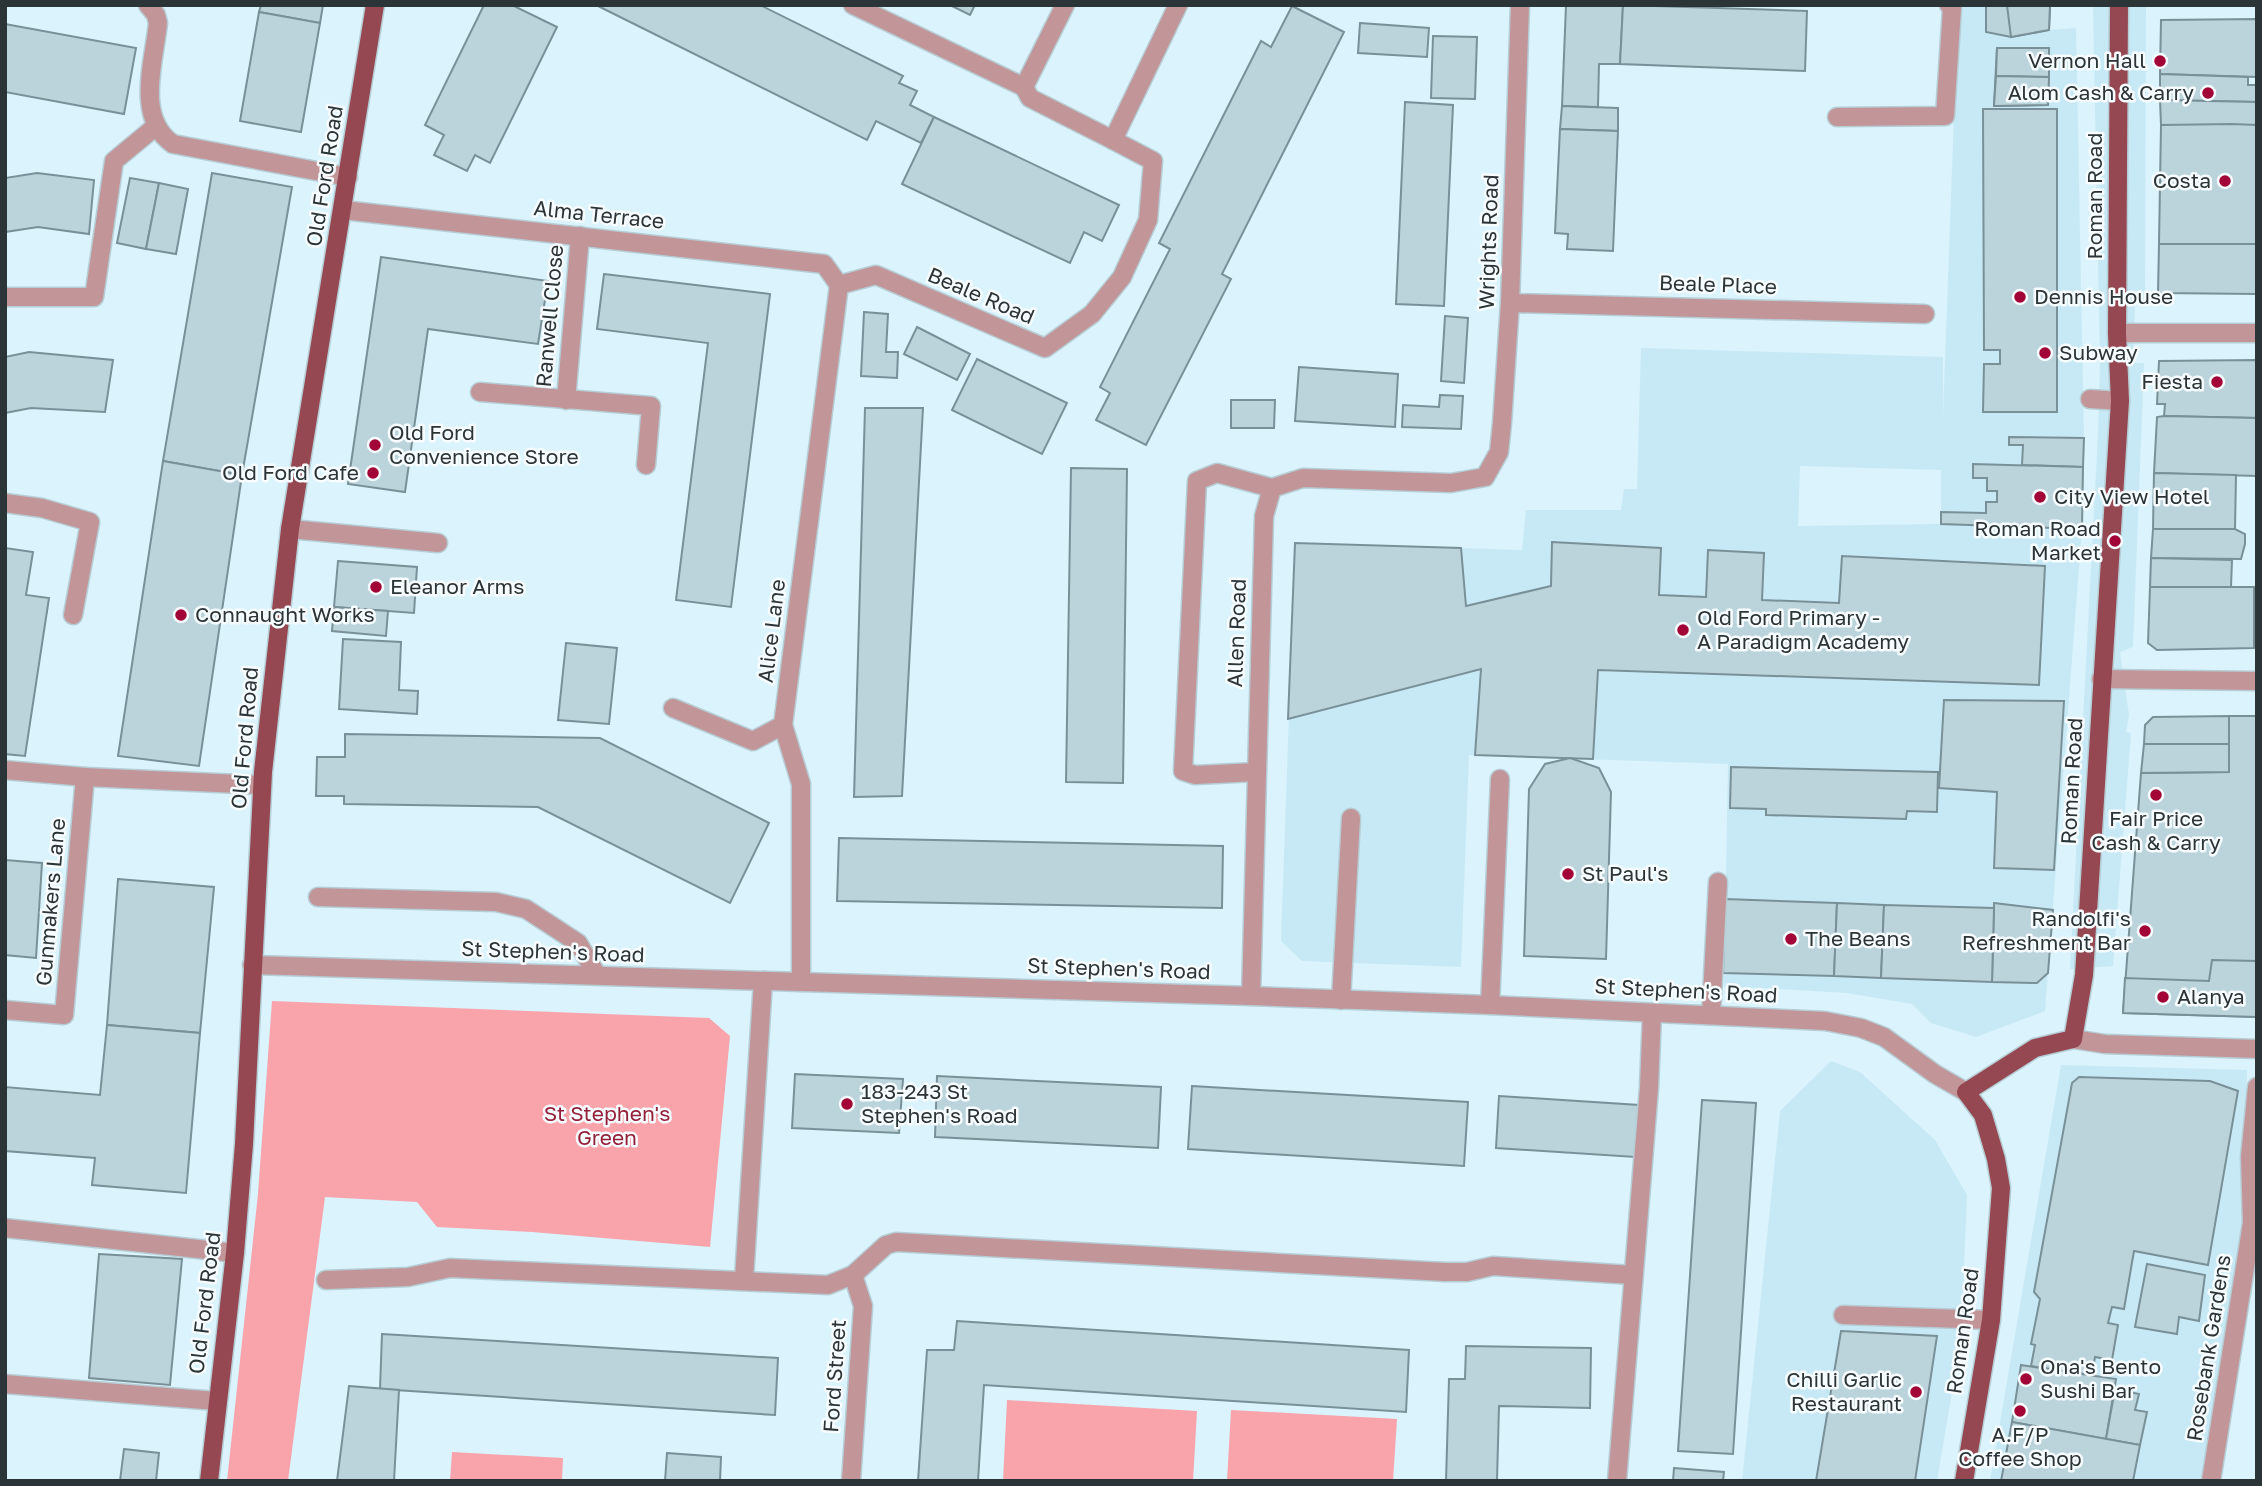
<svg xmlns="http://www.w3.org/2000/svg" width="2262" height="1486" font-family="'Golos Text',sans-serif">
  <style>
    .built { fill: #c7e9f5; fill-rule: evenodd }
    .green { fill: #f9a3aa }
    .building { fill: #bbd4dc; stroke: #799098; stroke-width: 2 }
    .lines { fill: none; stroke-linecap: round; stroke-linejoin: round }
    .minor-casing { stroke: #b7cdd5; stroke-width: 21 }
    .major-casing { stroke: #b7cdd5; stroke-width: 21 }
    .minor { stroke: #c29598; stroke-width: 18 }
    .major { stroke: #954851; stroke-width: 18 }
    .poi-dot { fill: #a20437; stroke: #f7fcfe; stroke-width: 2.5 }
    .labels { text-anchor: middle; stroke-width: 5; stroke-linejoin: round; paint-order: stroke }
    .poi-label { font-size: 21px; fill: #2b3538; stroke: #f7fcfe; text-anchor: start }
    .street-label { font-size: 21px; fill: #2b3538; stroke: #f7fcfe }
    .park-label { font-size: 21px; fill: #941f38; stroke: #f7fcfe }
  </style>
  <rect width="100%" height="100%" fill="#daf3fc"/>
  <g class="built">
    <path d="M1958 5H2050L2049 30 2076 28 2084 439 2082 529 2045 1011 1976 1037 1931 1023 1912 1004 1847 993 1724 986 1728 764 1469 755 1461 967 1302 961 1281 941 1295 543 1522 550 1526 510H1621L1624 489H1637L1641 348 1943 357V415ZM1800 466 1941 470V524L1798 526Z"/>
    <polygon points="2093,5 2146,5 2145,300 2135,301 2133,363 2144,363 2133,647 2120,652 2129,715 2126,732 2131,733 2113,966 2070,969 2098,434 2100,364"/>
    <polygon points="1831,1061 1860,1072 1935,1140 1967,1195 1961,1339 1937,1481 1742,1481 1780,1111"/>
    <polygon points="2061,1065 2247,1070 2244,1226 2201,1481 1990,1481"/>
  </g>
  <g class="green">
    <polygon points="272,1001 709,1018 730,1036 710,1247 532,1232 437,1227 417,1202 325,1197 288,1481 227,1481 258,1194"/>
    <polygon points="1007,1400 1197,1411 1193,1481 1003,1481"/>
    <polygon points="1231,1410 1397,1419 1393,1481 1227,1481"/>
    <polygon points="452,1452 563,1458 562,1481 450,1481"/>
  </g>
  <g class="building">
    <polygon points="261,5 323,5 320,23 259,12"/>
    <polygon points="484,5 512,5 557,27 490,163 475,155 467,171 434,155 444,135 425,125"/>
    <polygon points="596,5 760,5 903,76 899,83 917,91 910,105 934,117 921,143 876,121 867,140"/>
    <polygon points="950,5 975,5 970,15"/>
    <polygon points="1566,5 1623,5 1620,64 1599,64 1598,107 1562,106"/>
    <polygon points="1623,5 1807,11 1805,71 1620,64"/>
    <polygon points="1986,5 2050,5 2049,30 2011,37 1986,32"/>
    <polygon points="2007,5 2050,5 2049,30 2011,37"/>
    <polygon points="1292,6 1344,32 1222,274 1231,279 1146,445 1096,420 1110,393 1100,387 1170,249 1159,243 1261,41 1271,47"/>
    <polygon points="259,12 320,23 301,132 240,121"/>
    <polygon points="2257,19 2257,77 2160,74 2161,20"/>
    <polygon points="1360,23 1429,28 1427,57 1358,53"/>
    <polygon points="5,24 136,48 124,114 5,92"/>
    <polygon points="1433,36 1477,37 1475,99 1431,98"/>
    <polygon points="1997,48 2049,48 2048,105 1994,106"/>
    <polygon points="1997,48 2049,48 2049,77 1996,76"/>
    <polygon points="2160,74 2248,77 2248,85 2257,85 2257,102 2160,100"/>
    <polygon points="1996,76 2049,77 2048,105 1994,106"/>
    <polygon points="2160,100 2257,102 2257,125 2161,125"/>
    <polygon points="1405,102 1453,105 1444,306 1396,304"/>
    <polygon points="1562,106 1618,108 1618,131 1560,129"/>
    <polygon points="1983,109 2057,109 2057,412 1983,412 1984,364 2000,364 2000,350 1984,350"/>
    <polygon points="934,117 1119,205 1102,241 1084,232 1070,263 902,184"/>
    <polygon points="2232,124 2257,125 2257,244 2159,244 2161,125"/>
    <polygon points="1560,129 1618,131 1613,251 1567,249 1568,234 1555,233"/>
    <polygon points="37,173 94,180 89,234 38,227 5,232 5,178"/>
    <polygon points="212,173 292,187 242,475 163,461"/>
    <polygon points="130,178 159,183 146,249 117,243"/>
    <polygon points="159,183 188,189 176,254 146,249"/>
    <polygon points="2159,244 2257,244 2257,294 2158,293"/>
    <polygon points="381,257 548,281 538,344 428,329 405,492 348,484"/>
    <polygon points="604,274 770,294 731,607 676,600 708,343 597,329"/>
    <polygon points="864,312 888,314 886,352 898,352 897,378 861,376"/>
    <polygon points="1445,316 1468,318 1464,383 1441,381"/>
    <polygon points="917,327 970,354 957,380 904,354"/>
    <polygon points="29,352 113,360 105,412 31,408 5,413 5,357"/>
    <polygon points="977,359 1067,403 1042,454 952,410"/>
    <polygon points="2257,360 2257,418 2164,416 2165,404 2157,404 2159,361"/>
    <polygon points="1299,367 1398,374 1395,427 1295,421"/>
    <polygon points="1440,395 1463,396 1461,429 1402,427 1403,405 1439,407"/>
    <polygon points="1231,400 1275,400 1274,428 1231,428"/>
    <polygon points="865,408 923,408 902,796 854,797"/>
    <polygon points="2164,416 2257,418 2257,476 2154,473 2157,417"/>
    <polygon points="2009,437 2084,438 2083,467 2022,465 2023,445 2009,445"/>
    <polygon points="163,461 242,475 199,766 118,756"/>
    <polygon points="1973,464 2083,467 2082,529 1941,524 1941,512 1986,513 1986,502 1997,502 1997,491 1987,491 1987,478 1973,478"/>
    <polygon points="1071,468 1127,469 1123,783 1066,782"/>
    <polygon points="2154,473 2236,475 2235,529 2153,529"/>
    <polygon points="2153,529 2235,529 2245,534 2245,544 2241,559 2151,558"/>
    <polygon points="1552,542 1661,548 1659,595 1706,597 1708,550 1764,553 1762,600 1839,603 1842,556 2045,566 2039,685 1598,670 1593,759 1475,755 1481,669 1288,719 1295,543 1461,548 1466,606 1551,586"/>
    <polygon points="5,548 33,552 26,595 49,598 25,756 5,754"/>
    <polygon points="2151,558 2232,560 2231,587 2150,587"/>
    <polygon points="338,561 417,567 414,613 334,607"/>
    <polygon points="2150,587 2254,587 2254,648 2157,650 2148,643"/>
    <polygon points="334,607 388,611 386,636 332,631"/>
    <polygon points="343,639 401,642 399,690 418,691 417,714 339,709"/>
    <polygon points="566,643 617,648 609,724 558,720"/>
    <polygon points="1944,700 2064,701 2054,870 1994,868 1997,792 1939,788"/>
    <polygon points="2229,716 2257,716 2257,1017 2123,1013 2141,773 2229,772"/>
    <polygon points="2229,716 2229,744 2144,744 2145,725 2153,717"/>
    <polygon points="345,734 600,738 769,823 730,903 538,807 344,804 344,796 316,796 317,757 345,757"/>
    <polygon points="2144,744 2229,744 2229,772 2141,773"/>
    <polygon points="1570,758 1599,768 1611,792 1606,959 1524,956 1529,789 1545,764"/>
    <polygon points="1731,767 1938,772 1937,812 1907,811 1906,819 1766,815 1766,809 1730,808"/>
    <polygon points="839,838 1223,846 1222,908 837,901"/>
    <polygon points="5,860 42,863 36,958 5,955"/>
    <polygon points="118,879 214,887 200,1033 107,1025"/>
    <polygon points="1725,899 1837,903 1834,976 1723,973"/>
    <polygon points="1837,903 1884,905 1881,978 1834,976"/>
    <polygon points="1994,903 2053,910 2048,973 2037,983 1992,982"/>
    <polygon points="1884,905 1994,908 1992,982 1881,978"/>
    <polygon points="2212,960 2257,961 2257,1017 2123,1013 2125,978 2209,981"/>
    <polygon points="107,1025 200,1033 186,1193 92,1185 95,1158 5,1151 5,1087 100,1095"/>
    <polygon points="795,1074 903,1079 899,1133 792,1128"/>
    <polygon points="937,1076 1161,1087 1158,1148 935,1137"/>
    <polygon points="2079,1077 2210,1081 2238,1091 2208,1265 2134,1251 2124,1309 2112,1307 2108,1323 2118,1325 2112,1360 2095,1357 2092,1375 2031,1366 2035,1345 2031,1344 2040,1299 2034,1292 2072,1083"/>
    <polygon points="1192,1086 1468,1102 1464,1166 1188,1149"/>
    <polygon points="1499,1096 1639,1105 1635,1157 1496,1148"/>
    <polygon points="1702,1100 1756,1103 1733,1454 1678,1451"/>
    <polygon points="99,1254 182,1259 170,1385 89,1378"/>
    <polygon points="2147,1264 2205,1275 2199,1321 2179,1317 2177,1334 2135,1327"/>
    <polygon points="957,1321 1409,1350 1406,1412 984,1385 978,1481 918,1481 927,1350 954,1350"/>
    <polygon points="1841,1331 1937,1336 1915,1481 1816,1481"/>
    <polygon points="382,1334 778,1358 775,1415 380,1389"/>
    <polygon points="1466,1346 1591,1348 1590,1408 1499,1406 1497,1481 1446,1481 1449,1379 1465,1379"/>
    <polygon points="2021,1365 2116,1379 2106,1439 2012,1422"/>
    <polygon points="349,1386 399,1390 394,1481 337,1481"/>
    <polygon points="2115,1389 2139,1394 2135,1410 2147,1412 2140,1445 2106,1439"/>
    <polygon points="2012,1422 2140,1445 2133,1481 2001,1481"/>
    <polygon points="124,1449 159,1453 156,1481 120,1481"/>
    <polygon points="667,1453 721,1457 720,1481 665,1481"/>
    <polygon points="1674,1468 1724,1472 1723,1481 1673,1481"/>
  </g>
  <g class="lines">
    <g class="minor-casing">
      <g id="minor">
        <path d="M148 5 156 15 158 23C154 62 135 118 173 144L348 177"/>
        <polyline points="853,5 1024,87 1030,98 1113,140 1178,5"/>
        <polyline points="1024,87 1065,5"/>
        <polyline points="1837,117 1945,116 1952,8 1949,5"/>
        <polyline points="343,210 824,264 839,285"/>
        <polyline points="839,285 876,275 1045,348 1092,314 1122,277 1148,220 1153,161 1113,140"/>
        <polyline points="5,297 94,297 114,161 155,127"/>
        <polyline points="1510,303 1925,314"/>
        <polyline points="2117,333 2257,333"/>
        <polyline points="480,392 651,406 646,465"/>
        <polyline points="2090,399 2120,401"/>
        <polyline points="566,400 580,236"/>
        <polyline points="5,503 42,508 90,522 73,615"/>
        <polyline points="290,529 438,543"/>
        <polyline points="2101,679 2257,681"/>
        <polyline points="673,708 753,741 783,725"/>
        <polyline points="5,770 85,777 262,785"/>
        <polyline points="1256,772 1195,775 1183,771 1197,481 1217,473 1272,488"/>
        <polyline points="318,897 496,902 526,909 578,943 597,975"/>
        <polyline points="252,965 1251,996 1490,1005 1825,1021 1861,1028 1884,1037 1935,1074 1966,1092"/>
        <polyline points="801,982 801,784 783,725 839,285"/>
        <polyline points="1251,996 1264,516 1272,488 1303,478 1451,483 1485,477 1499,452 1502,423 1510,303 1520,5"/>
        <polyline points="1341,1000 1351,818"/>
        <polyline points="1490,1005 1500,779"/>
        <polyline points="5,1010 64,1015 85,777"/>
        <polyline points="1711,1015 1718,882"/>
        <polyline points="2073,1039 2105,1044 2257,1049"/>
        <polyline points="5,1228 235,1253"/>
        <polyline points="744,1279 763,981"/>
        <polyline points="326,1280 408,1277 450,1268 828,1285 853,1275 886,1245 896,1242 1445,1272 1467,1272 1493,1266 1632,1275"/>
        <polyline points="1843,1315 1991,1320"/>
        <polyline points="5,1384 216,1401"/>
        <polyline points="851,1481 863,1306 853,1275"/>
        <polyline points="1617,1481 1649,1088 1652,1013"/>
        <polyline points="2211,1481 2252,1223 2250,1157 2257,1087"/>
      </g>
    </g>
    <g class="major-casing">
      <g id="major">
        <polyline points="209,1481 235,1253 244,1144 263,772 290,529 375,5"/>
        <polyline points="1964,1481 1991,1320 2001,1188 1996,1159 1983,1115 1966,1092 2035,1048 2073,1039 2084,975 2120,401 2117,333 2119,5"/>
      </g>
    </g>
    <use href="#minor" class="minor"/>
    <use href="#major" class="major"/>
  </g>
  <g class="poi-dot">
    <circle cx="2160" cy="61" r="7"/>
    <circle cx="2208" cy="93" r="7"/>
    <circle cx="2225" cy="181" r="7"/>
    <circle cx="2020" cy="297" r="7"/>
    <circle cx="2045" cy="353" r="7"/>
    <circle cx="2217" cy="382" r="7"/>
    <circle cx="375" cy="445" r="7"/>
    <circle cx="373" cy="473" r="7"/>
    <circle cx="2040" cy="497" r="7"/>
    <circle cx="2115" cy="541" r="7"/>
    <circle cx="376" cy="587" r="7"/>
    <circle cx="181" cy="615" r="7"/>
    <circle cx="1683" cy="630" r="7"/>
    <circle cx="2156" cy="795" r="7"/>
    <circle cx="1568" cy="874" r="7"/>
    <circle cx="2145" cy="931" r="7"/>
    <circle cx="1791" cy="939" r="7"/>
    <circle cx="2163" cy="997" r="7"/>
    <circle cx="847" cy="1104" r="7"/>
    <circle cx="2026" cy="1379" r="7"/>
    <circle cx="1916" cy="1392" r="7"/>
    <circle cx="2020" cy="1411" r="7"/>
  </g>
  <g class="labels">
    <g class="poi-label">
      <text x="2146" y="68" text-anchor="end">Vernon Hall</text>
      <text x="2194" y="100" text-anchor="end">Alom Cash &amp; Carry</text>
      <text x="2211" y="188" text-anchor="end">Costa</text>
      <text x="2034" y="304">Dennis House</text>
      <text x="2059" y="360">Subway</text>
      <text x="2203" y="389" text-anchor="end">Fiesta</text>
      <text x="389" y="440">Old Ford<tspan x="389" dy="24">Convenience Store</tspan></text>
      <text x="359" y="480" text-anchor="end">Old Ford Cafe</text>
      <text x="2054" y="504">City View Hotel</text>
      <text x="2101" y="536" text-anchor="end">Roman Road<tspan x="2101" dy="24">Market</tspan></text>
      <text x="390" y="594">Eleanor Arms</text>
      <text x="195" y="622">Connaught Works</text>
      <text x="1697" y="625">Old Ford Primary -<tspan x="1697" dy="24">A Paradigm Academy</tspan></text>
      <text x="2156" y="826" text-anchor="middle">Fair Price<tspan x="2156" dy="24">Cash &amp; Carry</tspan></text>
      <text x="1582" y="881">St Paul's</text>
      <text x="2131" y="926" text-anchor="end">Randolfi's<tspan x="2131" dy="24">Refreshment Bar</tspan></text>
      <text x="1805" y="946">The Beans</text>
      <text x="2177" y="1004">Alanya</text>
      <text x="861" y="1099">183-243 St<tspan x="861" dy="24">Stephen's Road</tspan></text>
      <text x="2040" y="1374">Ona's Bento<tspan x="2040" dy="24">Sushi Bar</tspan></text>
      <text x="1902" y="1387" text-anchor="end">Chilli Garlic<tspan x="1902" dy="24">Restaurant</tspan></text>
      <text x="2020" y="1442" text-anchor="middle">A.F/P<tspan x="2020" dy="24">Coffee Shop</tspan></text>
    </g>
    <g class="street-label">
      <text transform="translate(325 176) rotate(-81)" y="7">Old Ford Road</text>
      <text transform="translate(2095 196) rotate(-90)" y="7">Roman Road</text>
      <text transform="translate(599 215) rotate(6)" y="7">Alma Terrace</text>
      <text transform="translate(1489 242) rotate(-88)" y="7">Wrights Road</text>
      <text transform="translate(1718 285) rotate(2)" y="7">Beale Place</text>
      <text transform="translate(981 296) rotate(23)" y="7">Beale Road</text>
      <text transform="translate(550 316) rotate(-85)" y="7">Ranwell Close</text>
      <text transform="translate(772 631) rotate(-83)" y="7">Alice Lane</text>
      <text transform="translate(1237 633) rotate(-88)" y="7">Allen Road</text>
      <text transform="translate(245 738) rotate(-85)" y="7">Old Ford Road</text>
      <text transform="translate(2072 781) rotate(-87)" y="7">Roman Road</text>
      <text transform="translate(51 902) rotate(-85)" y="7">Gunmakers Lane</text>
      <text transform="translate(553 952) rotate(2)" y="7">St Stephen's Road</text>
      <text transform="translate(1119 969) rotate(2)" y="7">St Stephen's Road</text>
      <text transform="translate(1686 991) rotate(3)" y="7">St Stephen's Road</text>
      <text transform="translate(205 1303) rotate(-83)" y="7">Old Ford Road</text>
      <text transform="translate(1963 1331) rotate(-82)" y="7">Roman Road</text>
      <text transform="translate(2209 1348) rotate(-81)" y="7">Rosebank Gardens</text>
      <text transform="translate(835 1376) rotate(-86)" y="7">Ford Street</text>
    </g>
    <g class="park-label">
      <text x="607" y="1121">St Stephen's<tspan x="607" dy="24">Green</tspan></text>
    </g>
  </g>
  <rect width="2262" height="1486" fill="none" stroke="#2b3538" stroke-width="14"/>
</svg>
